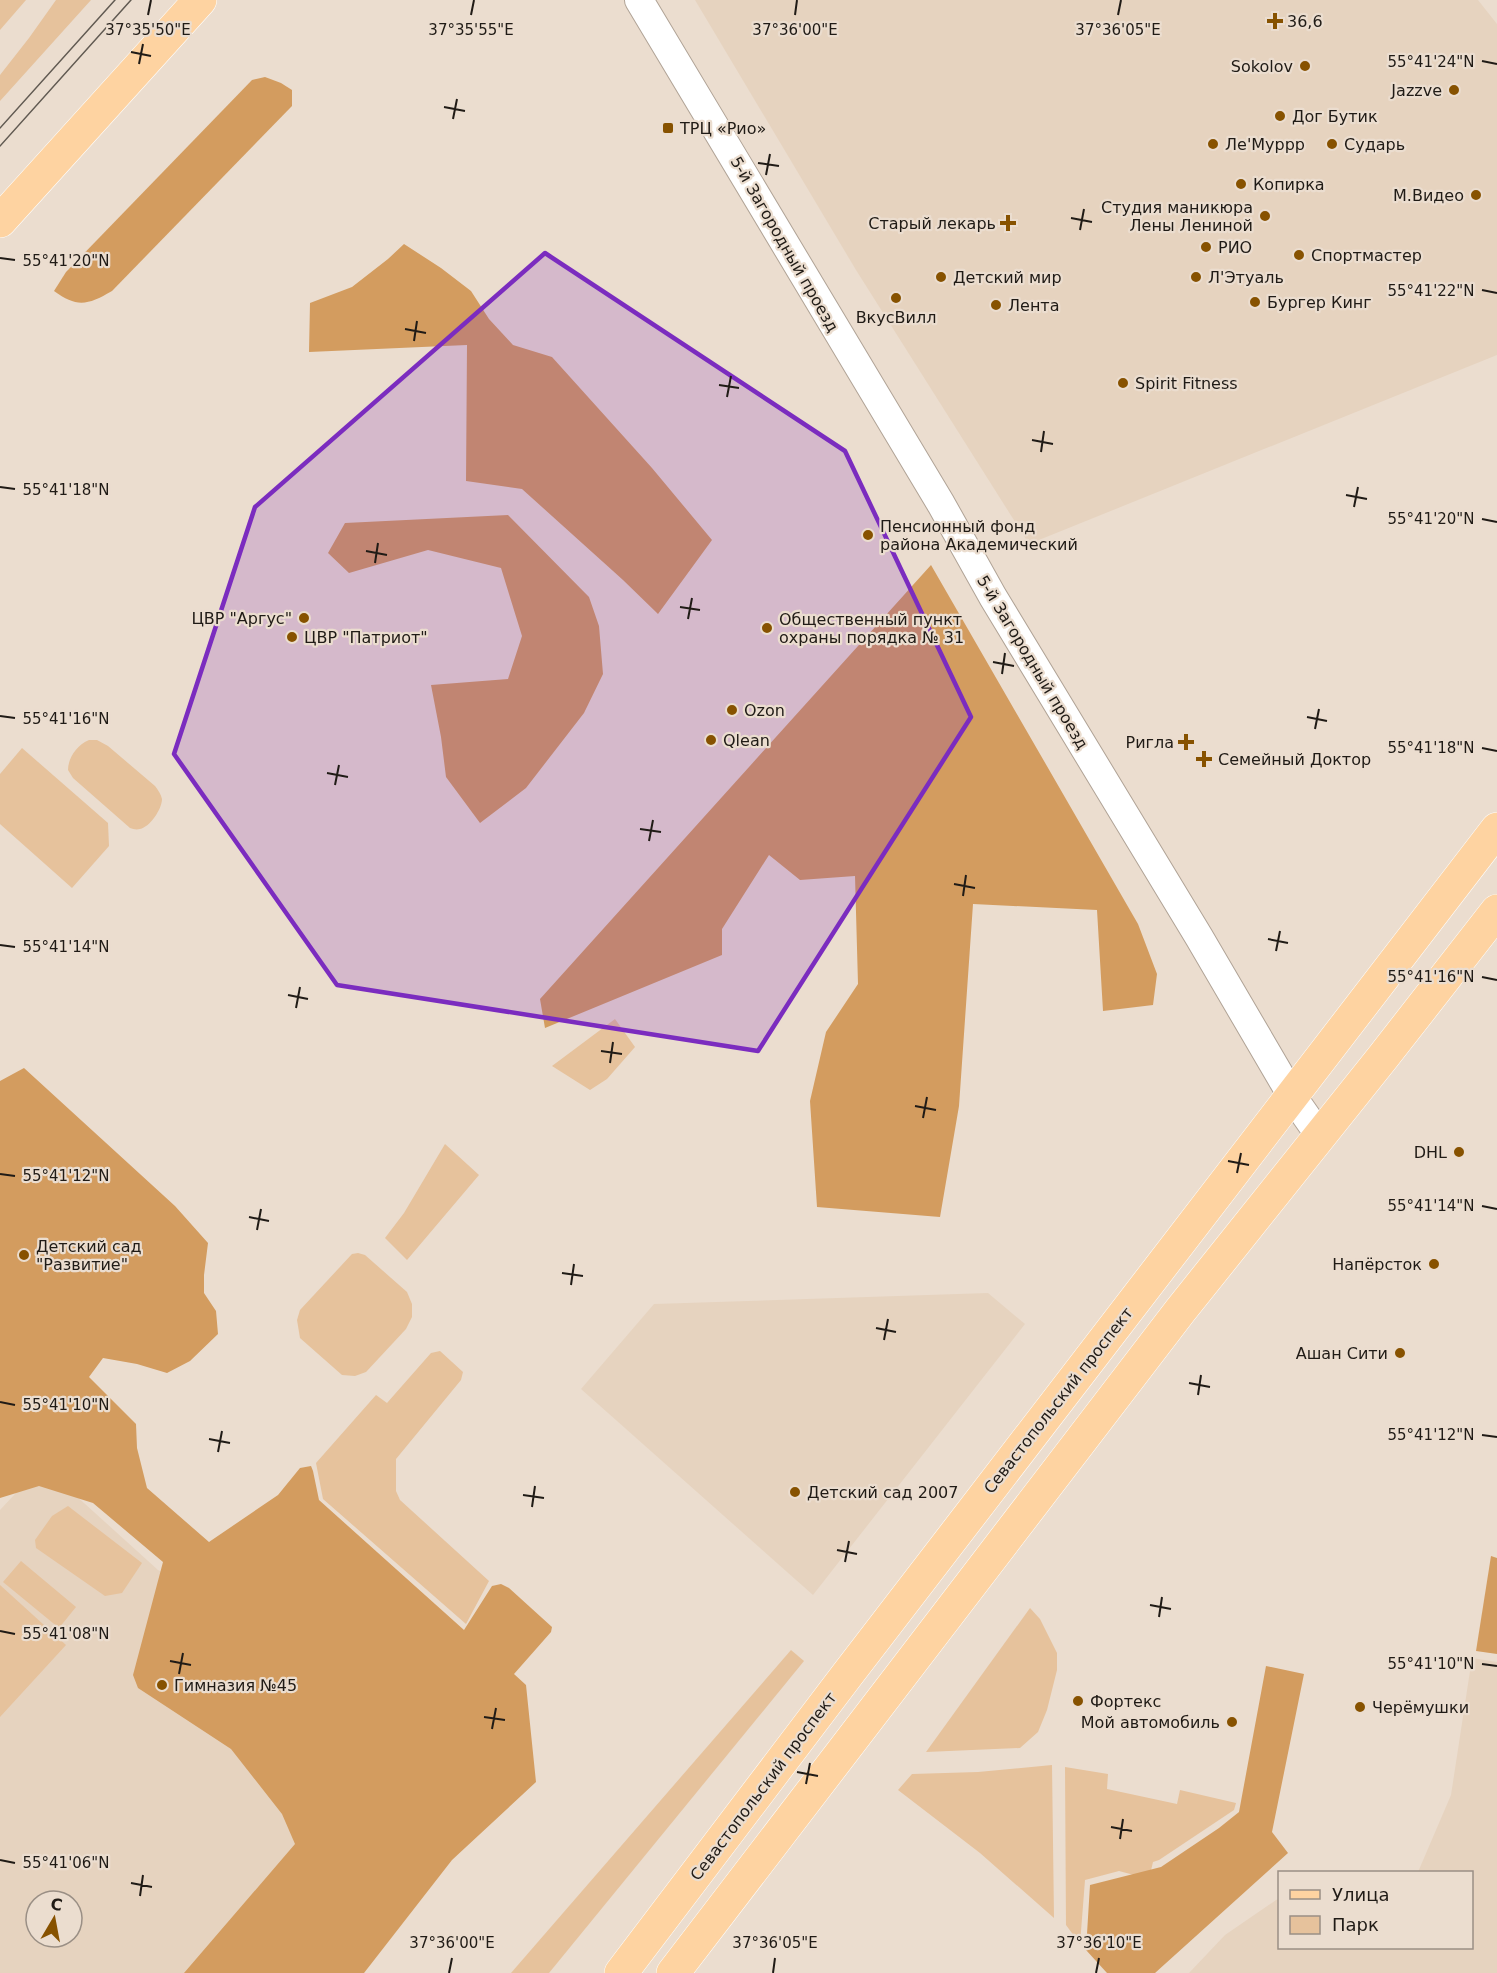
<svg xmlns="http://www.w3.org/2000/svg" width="1497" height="1973" font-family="'DejaVu Sans',sans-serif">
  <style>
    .built { fill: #e6d3bf; fill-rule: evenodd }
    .green { fill: #e6c29c }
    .forest { fill: #d39c5f }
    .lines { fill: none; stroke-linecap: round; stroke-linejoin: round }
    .minor-casing { stroke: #b0a396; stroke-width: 30 }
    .major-casing { stroke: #fff; stroke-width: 34 }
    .minor { stroke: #fff; stroke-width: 28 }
    .major { stroke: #fed3a1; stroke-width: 33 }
    .tram { stroke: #615a52; stroke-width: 1.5 }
    .marked { fill: #7b2cbf; fill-opacity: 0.2; stroke: #7b2cbf; stroke-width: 4.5; stroke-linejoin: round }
    .ticks { fill: none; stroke: #201b16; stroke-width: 2 }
    .poi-dot { fill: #875200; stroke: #ebddcf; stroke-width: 2 }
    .labels { text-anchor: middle; stroke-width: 4.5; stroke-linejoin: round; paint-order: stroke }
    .poi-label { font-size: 16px; fill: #201b16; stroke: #ebddcf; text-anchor: start }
    .street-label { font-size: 16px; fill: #201b16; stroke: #ebddcf }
    .ticks-label { font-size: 15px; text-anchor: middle; fill: #201b16; stroke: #ebddcf; stroke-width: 4.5; stroke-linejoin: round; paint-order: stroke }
  </style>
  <rect width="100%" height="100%" fill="#ebddcf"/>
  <g class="built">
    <polygon points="695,0 1478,0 1497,24 1497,355 1029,544 856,270"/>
    <polygon points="988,1293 1025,1324 813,1595 581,1389 654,1304"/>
    <path d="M42 1465 158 1570 234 1609 416 1761 229 1973H0V1510ZM36 1901H72V1937H36Z"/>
    <polygon points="1472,1658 1497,1662 1497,1973 1189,1973 1225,1935 1279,1898 1280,1948 1472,1948 1472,1872 1418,1872 1451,1795"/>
  </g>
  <g class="green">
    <polygon points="0,0 26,0 0,30"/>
    <polygon points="56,0 91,0 0,101 0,75 29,38"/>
    <path d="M89 740H97L108 746 155 786C158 790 161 794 162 799 162 809 150 827 140 829 136 830 133 829 130 828L73 778 68 770C68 758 77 745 89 740Z"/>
    <polygon points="22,748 108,823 109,846 72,888 0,824 0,774"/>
    <polygon points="615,1019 635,1047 607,1079 590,1090 552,1066"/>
    <polygon points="445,1144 479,1175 407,1260 385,1238 404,1213"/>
    <polygon points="358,1253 365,1255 407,1292 412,1304 412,1317 406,1329 366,1372 355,1376 342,1375 300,1338 297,1320 300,1310 352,1254"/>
    <polygon points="440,1351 463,1372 461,1380 396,1459 396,1491 400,1500 489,1581 466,1624 323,1499 316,1463 376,1395 387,1403 431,1353"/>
    <polygon points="68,1506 142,1563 122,1593 105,1596 36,1548 35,1540 52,1516"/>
    <polygon points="21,1561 76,1607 59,1628 3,1582"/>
    <polygon points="0,1585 66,1645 0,1717"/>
    <polygon points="1030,1608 1040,1619 1057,1653 1057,1670 1047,1710 1038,1732 1020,1748 926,1752"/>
    <polygon points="791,1650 804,1661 549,1973 511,1973"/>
    <polygon points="1052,1765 1054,1918 980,1853 898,1790 912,1774 978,1772"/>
    <polygon points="1065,1767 1108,1774 1107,1789 1177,1804 1180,1790 1236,1803 1234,1810 1159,1860 1153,1862 1149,1879 1119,1871 1085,1880 1080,1944 1066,1925"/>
  </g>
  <g class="forest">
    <path d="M265 77 281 83 292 90V106L112 291C88 305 77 308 54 291L66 272 252 80Z"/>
    <polygon points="404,244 441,268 471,291 489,319 513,345 552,357 652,468 712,540 658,614 623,580 522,489 466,481 467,345 309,352 310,303 352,287 388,259"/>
    <polygon points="508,515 589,597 599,626 603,674 584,713 526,788 480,823 446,777 441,737 431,685 508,679 522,636 501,568 428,550 349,573 328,553 345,523"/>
    <polygon points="931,565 1138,924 1157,974 1153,1005 1103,1011 1097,910 973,904 959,1106 940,1217 817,1207 810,1101 826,1032 858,984 855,876 800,880 769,855 722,929 722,955 545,1028 540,999"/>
    <polygon points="24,1068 175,1206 208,1243 204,1275 204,1293 216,1311 218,1334 190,1361 167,1373 137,1364 103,1358 89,1377 136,1424 137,1448 147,1488 209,1542 278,1495 300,1468 311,1466 313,1471 319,1500 464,1630 492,1586 501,1584 509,1588 552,1627 551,1632 514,1674 526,1685 536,1782 452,1860 364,1973 184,1973 295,1844 282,1814 231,1749 138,1688 133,1675 163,1562 93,1503 39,1486 0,1498 0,1081"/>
    <polygon points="1491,1556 1497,1558 1497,1654 1476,1651"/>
    <polygon points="1266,1666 1304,1674 1272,1832 1288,1853 1155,1973 1107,1973 1086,1950 1090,1885 1161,1867 1219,1828 1239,1812"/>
  </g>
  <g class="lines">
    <g class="minor-casing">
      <polyline id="minor" points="639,0 941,504 993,597 1199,937 1292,1096 1320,1136"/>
    </g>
    <g class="major-casing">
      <g id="major">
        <polyline points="0,221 200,0"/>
        <polyline points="621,1973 847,1675 1497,829"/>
        <polyline points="673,1973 1180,1311 1383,1057 1497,911"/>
      </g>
    </g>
    <use href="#minor" class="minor"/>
    <use href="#major" class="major"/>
    <g class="tram">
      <polyline points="0,128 115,0"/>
      <polyline points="0,146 131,0"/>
    </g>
  </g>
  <path class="marked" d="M545 253 845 451 971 717 758 1051 337 985 174 754 255 507Z"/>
  <path class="ticks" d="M148 15 151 0M471 15 474 0M795 15 797 0M1118 15 1121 0M131 52 151 56M1482 61 1497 64M139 64 143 44M444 107 465 111M453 119 457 99M758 163 779 166M766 175 770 154M1071 218 1092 222M1080 230 1084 209M0 258 15 260M1482 290 1497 293M405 329 426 333M414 341 417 321M719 385 739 388M727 397 731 376M1032 440 1053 444M1041 452 1044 431M0 487 15 489M1346 495 1367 499M1354 507 1358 487M1482 519 1497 522M366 551 387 555M375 563 378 543M680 607 700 610M688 619 692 598M993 662 1014 666M1002 674 1005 653M0 716 15 718M1307 717 1327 721M1315 729 1319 709M1482 748 1497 751M327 773 348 777M335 785 339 765M640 829 661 832M649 841 653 820M954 884 975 888M963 896 966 875M1268 939 1288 943M0 945 15 947M1276 951 1280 931M1482 977 1497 980M288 995 308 999M296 1008 300 987M601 1051 622 1054M610 1063 613 1042M915 1106 936 1110M923 1118 927 1097M1228 1161 1249 1165M1237 1173 1241 1153M0 1174 15 1176M1482 1206 1497 1209M249 1217 269 1221M257 1230 261 1209M562 1273 583 1276M571 1285 574 1264M876 1328 896 1332M884 1340 888 1319M1189 1383 1210 1387M1198 1395 1201 1375M0 1402 15 1405M1482 1435 1497 1437M209 1439 230 1443M218 1452 222 1431M523 1495 544 1498M532 1507 535 1486M837 1550 857 1554M845 1562 849 1541M1150 1605 1171 1609M1159 1617 1162 1597M0 1631 15 1634M170 1661 191 1665M1482 1664 1497 1666M179 1674 183 1653M484 1717 505 1720M492 1729 496 1708M797 1772 818 1776M806 1784 810 1763M1111 1827 1132 1831M1120 1839 1123 1819M0 1860 15 1863M131 1883 152 1887M140 1896 143 1875M449 1973 452 1958M773 1973 775 1958M1096 1973 1099 1958"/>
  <g class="poi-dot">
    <path d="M1272 12h6v6h6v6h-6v6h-6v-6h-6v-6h6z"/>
    <circle cx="1305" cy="66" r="6"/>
    <circle cx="1454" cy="90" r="6"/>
    <circle cx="1280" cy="116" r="6"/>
    <rect x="662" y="122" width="12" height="12" rx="3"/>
    <circle cx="1213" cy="144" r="6"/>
    <circle cx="1332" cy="144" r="6"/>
    <circle cx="1241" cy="184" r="6"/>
    <circle cx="1476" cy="195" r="6"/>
    <circle cx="1265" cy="216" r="6"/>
    <path d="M1005 214h6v6h6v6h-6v6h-6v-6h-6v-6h6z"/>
    <circle cx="1206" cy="247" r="6"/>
    <circle cx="1299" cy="255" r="6"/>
    <circle cx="941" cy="277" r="6"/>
    <circle cx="1196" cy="277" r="6"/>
    <circle cx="896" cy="298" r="6"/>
    <circle cx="1255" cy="302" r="6"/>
    <circle cx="996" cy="305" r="6"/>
    <circle cx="1123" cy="383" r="6"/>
    <circle cx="868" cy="535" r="6"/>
    <circle cx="304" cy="618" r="6"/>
    <circle cx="767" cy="628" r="6"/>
    <circle cx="292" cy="637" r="6"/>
    <circle cx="732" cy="710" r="6"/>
    <circle cx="711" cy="740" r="6"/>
    <path d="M1183 733h6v6h6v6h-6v6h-6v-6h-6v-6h6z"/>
    <path d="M1201 750h6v6h6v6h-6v6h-6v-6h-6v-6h6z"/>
    <circle cx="1459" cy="1152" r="6"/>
    <circle cx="24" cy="1255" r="6"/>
    <circle cx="1434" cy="1264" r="6"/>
    <circle cx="1400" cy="1353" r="6"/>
    <circle cx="795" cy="1492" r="6"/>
    <circle cx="162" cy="1685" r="6"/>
    <circle cx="1078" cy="1701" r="6"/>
    <circle cx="1360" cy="1707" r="6"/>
    <circle cx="1232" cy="1722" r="6"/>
  </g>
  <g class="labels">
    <g class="poi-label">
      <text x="1287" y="27">36,6</text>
      <text x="1293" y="72" text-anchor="end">Sokolov</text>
      <text x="1442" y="96" text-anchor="end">Jazzve</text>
      <text x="1292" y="122">Дог Бутик</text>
      <text x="680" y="134">ТРЦ «Рио»</text>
      <text x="1225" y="150">Ле'Муррр</text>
      <text x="1344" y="150">Сударь</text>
      <text x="1253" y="190">Копирка</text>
      <text x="1464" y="201" text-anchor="end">М.Видео</text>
      <text x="1253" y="213" text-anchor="end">Студия маникюра<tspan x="1253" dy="18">Лены Лениной</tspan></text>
      <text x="996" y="229" text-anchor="end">Старый лекарь</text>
      <text x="1218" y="253">РИО</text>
      <text x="1311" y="261">Спортмастер</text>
      <text x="953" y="283">Детский мир</text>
      <text x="1208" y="283">Л'Этуаль</text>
      <text x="1267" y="308">Бургер Кинг</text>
      <text x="1008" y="311">Лента</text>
      <text x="896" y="323" text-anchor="middle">ВкусВилл</text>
      <text x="1135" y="389">Spirit Fitness</text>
      <text x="880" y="532">Пенсионный фонд<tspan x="880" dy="18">района Академический</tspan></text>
      <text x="292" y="624" text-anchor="end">ЦВР "Аргус"</text>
      <text x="779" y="625">Общественный пункт<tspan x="779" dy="18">охраны порядка № 31</tspan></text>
      <text x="304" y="643">ЦВР "Патриот"</text>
      <text x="744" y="716">Ozon</text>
      <text x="723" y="746">Qlean</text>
      <text x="1174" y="748" text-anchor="end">Ригла</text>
      <text x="1218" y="765">Семейный Доктор</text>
      <text x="1447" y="1158" text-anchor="end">DHL</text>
      <text x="36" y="1252">Детский сад<tspan x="36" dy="18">"Развитие"</tspan></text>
      <text x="1422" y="1270" text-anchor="end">Напёрсток</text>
      <text x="1388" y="1359" text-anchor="end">Ашан Сити</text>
      <text x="807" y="1498">Детский сад 2007</text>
      <text x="174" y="1691">Гимназия №45</text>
      <text x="1090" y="1707">Фортекс</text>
      <text x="1372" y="1713">Черёмушки</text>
      <text x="1220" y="1728" text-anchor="end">Мой автомобиль</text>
    </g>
    <g class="street-label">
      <text transform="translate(785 244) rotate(60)" y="6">5-й Загородный проезд</text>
      <text transform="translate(1033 662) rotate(59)" y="6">5-й Загородный проезд</text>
      <text transform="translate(1058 1400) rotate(-52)" y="6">Севастопольский проспект</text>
      <text transform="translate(763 1786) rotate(-53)" y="6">Севастопольский проспект</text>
    </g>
  </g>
  <g class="ticks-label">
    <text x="148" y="35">37°35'50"E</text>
    <text x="471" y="35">37°35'55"E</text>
    <text x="795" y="35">37°36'00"E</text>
    <text x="1118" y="35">37°36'05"E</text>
    <text x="1431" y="67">55°41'24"N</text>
    <text x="66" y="266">55°41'20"N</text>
    <text x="1431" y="296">55°41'22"N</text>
    <text x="66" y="495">55°41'18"N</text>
    <text x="1431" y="524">55°41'20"N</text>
    <text x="66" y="724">55°41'16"N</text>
    <text x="1431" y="753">55°41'18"N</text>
    <text x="66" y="952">55°41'14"N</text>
    <text x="1431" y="982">55°41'16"N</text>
    <text x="66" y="1181">55°41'12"N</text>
    <text x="1431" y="1211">55°41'14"N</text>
    <text x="66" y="1410">55°41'10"N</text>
    <text x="1431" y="1440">55°41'12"N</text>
    <text x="66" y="1639">55°41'08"N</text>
    <text x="1431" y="1669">55°41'10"N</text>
    <text x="66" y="1868">55°41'06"N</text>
    <text x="452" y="1948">37°36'00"E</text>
    <text x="775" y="1948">37°36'05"E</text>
    <text x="1099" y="1948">37°36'10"E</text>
  </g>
  <rect x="1278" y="1871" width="195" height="78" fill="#ebddcf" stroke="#9a8f85" stroke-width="1.5"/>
  <rect x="1290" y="1890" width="30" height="9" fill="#fed3a1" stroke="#9a8f85" stroke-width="1.5"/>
  <text x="1332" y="1901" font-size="18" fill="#201b16">Улица</text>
  <rect x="1290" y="1916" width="30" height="18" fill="#e6c29c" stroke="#9a8f85" stroke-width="1.5"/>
  <text x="1332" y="1931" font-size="18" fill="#201b16">Парк</text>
  <g transform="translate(54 1919) rotate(10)"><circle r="28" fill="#ebddcf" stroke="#9a8f85" stroke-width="1.5"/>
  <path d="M0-4.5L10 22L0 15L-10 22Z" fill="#875200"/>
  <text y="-9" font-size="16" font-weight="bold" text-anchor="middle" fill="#201b16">С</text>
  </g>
</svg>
